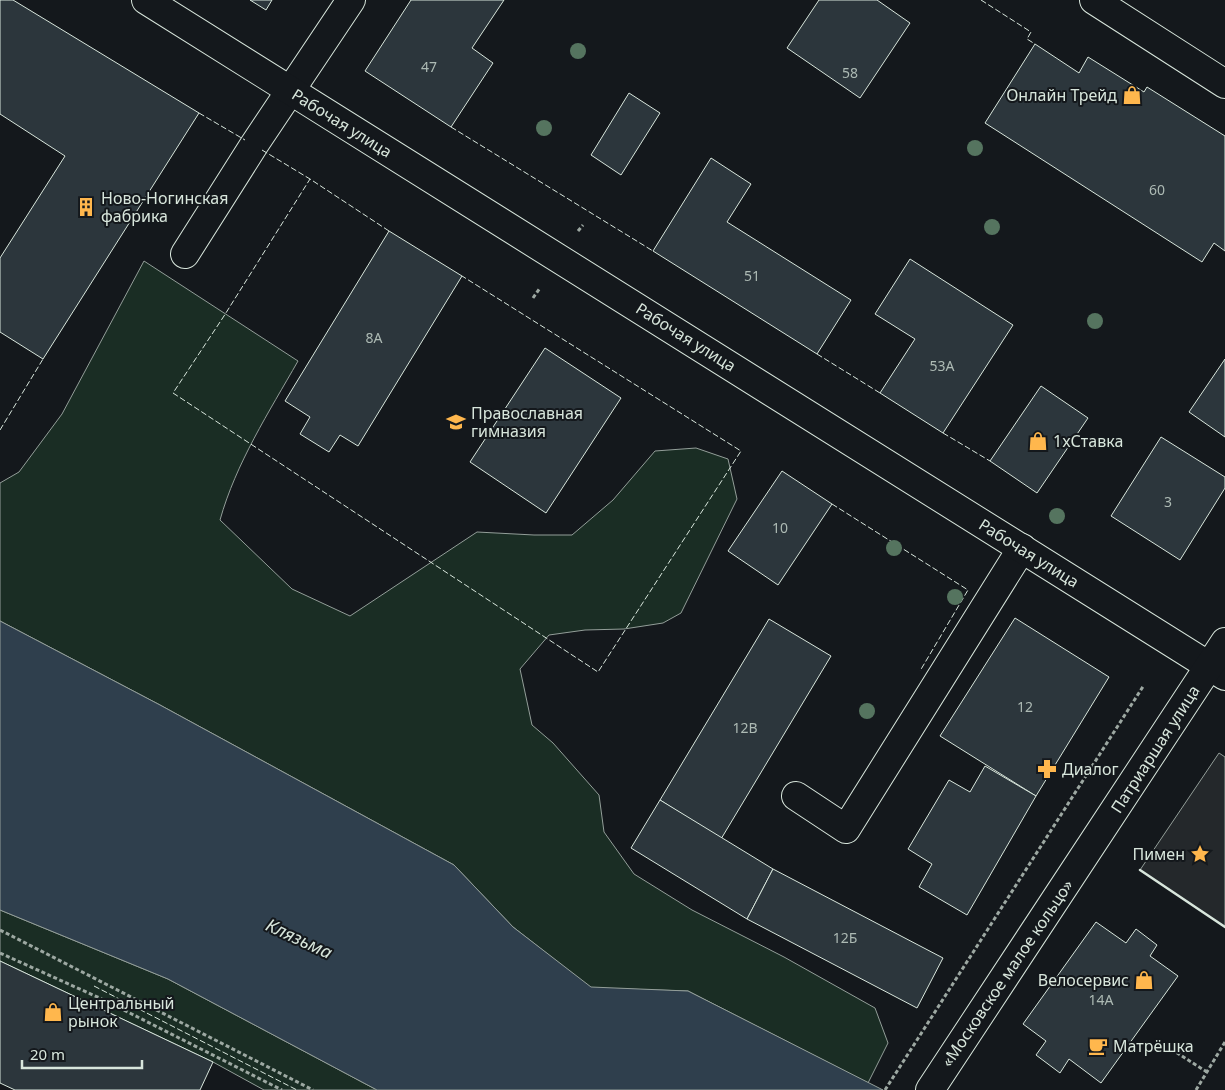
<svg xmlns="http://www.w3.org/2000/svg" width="1225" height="1090" font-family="'Noto Sans',sans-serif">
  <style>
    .green { fill: #1a2d24; stroke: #939e99 }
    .parking { fill: #24282b; stroke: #939e99 }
    .water { fill: #2f3f4d; stroke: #939e99 }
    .building { fill: #2c363c; stroke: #d8e6dc }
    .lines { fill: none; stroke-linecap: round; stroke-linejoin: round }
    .minor-casing { stroke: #d8e6dc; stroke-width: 30 }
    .major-casing { stroke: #d8e6dc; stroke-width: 30 }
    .path { stroke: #9da8a2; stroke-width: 3; stroke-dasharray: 4 2.5; stroke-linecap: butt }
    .minor { stroke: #14181c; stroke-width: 28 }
    .major { stroke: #14181c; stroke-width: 28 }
    .fence { stroke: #d8e6dc; stroke-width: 1; stroke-dasharray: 6 2.5; stroke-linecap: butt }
    .wall { stroke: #d8e6dc; stroke-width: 2.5 }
    .tree { fill: #55745f }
    .labels { text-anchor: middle; stroke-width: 4; stroke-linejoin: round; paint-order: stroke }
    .number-label { font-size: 14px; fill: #adbab4 }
    .poi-label { font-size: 16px; fill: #d8e6dc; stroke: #14181c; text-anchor: start }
    .street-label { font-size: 16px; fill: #d8e6dc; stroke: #14181c }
    .water-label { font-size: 18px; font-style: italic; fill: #d8e6dc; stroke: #14181c }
  </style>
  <rect width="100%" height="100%" fill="#14181c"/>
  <g class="green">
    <path d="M144 261 298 361C269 412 236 463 220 520L292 589 350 616 477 532 534 535H572L613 500 655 451 696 448 728 459 737 499 681 613 663 623 624 629 585 630 549 635 520 669 532 725 553 743 599 795 604 832 634 874 692 910 784 957 875 1008 888 1043 868 1083 688 991 591 988 513 927 454 865 160 705 0 621V483L19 472 62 414Z"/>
    <polygon points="0,910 168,979 377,1090 264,1090 213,1062 0,961"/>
  </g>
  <polygon class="parking" points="1219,753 1225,757 1225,927 1140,870"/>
  <polygon class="water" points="0,621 160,705 454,865 513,927 591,987 688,991 883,1090 377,1090 168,979 0,910"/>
  <g class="building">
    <polygon points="0,0 13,0 199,113 43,359 0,332 0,258 65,156 0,114"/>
    <polygon points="250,0 272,0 266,10"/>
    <polygon points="411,0 504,0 472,48 493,63 451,127 365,71"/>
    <polygon points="819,0 877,0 910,23 860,98 787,48"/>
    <polygon points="1035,44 1079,73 1088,57 1144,92 1147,87 1225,136 1225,251 1214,243 1202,262 985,123"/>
    <polygon points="629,93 660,113 621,175 591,155"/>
    <polygon points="711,158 751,184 727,222 851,300 817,354 653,251"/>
    <polygon points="389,231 462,276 358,446 340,435 329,452 300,434 310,417 285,401"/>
    <polygon points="910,259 1013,325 943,433 880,393 915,339 875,314"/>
    <polygon points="545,348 621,398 546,513 470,462"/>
    <polygon points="1225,359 1225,437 1189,412"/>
    <polygon points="1041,386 1088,418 1037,493 990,461"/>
    <polygon points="1161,437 1225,477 1225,488 1180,560 1111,516"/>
    <polygon points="782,471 832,504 778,585 728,551"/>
    <polygon points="1015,618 1109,677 1036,796 940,736"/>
    <polygon points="769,619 831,656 721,839 660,800"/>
    <polygon points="985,766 1036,796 967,915 919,887 932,864 908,849 949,780 970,792"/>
    <polygon points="660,800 773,869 747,919 631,848"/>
    <polygon points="773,869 943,958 917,1008 747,919"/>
    <polygon points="1096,922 1126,943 1136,929 1157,945 1150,956 1178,976 1101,1083 1069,1059 1060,1073 1036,1055 1046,1041 1023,1024"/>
    <polygon points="0,961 213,1062 200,1090 15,1090 0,1083"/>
  </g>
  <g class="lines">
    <g class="minor-casing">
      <g id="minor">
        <polyline points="1094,0 1225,84"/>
        <polyline points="185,254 254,145 351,0"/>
        <polyline points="796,796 846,829 1022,548"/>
      </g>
    </g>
    <g class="major-casing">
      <g id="major">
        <polyline points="146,0 1225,676"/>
        <polyline points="930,1090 1225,642"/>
      </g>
    </g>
    <g class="path">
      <polyline points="578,231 583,225"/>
      <polyline points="533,298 540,288"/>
      <polyline points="0,930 313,1090"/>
      <polyline points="0,953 104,1000 282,1090"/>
      <polyline points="1171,1049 1207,1072"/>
      <polyline points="885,1090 1144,685"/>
      <polyline points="1196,1090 1225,1042"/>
    </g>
    <use href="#minor" class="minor"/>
    <use href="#major" class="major"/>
    <g class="fence">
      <polyline points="981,0 1031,32 1027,39 1035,44"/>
      <polyline points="199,113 245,140"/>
      <polyline points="451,127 653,251"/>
      <polyline points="262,150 310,179"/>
      <polyline points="389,231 310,179 224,316 173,393 598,672 741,451 462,276"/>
      <polyline points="817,354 880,393"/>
      <polyline points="0,430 43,359"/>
      <polyline points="943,433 990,461"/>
      <polyline points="832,504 968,590 920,671"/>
      <polyline points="94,986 297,1090"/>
    </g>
    <polyline class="wall" points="1140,870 1225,927"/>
  </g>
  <g class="tree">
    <circle cx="578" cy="51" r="8"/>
    <circle cx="544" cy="128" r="8"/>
    <circle cx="975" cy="148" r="8"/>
    <circle cx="992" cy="227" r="8"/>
    <circle cx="1095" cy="321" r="8"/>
    <circle cx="1057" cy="516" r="8"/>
    <circle cx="894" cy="548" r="8"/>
    <circle cx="955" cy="597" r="8"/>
    <circle cx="867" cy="711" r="8"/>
  </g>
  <defs>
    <g id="shop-bare" transform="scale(1.5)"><path d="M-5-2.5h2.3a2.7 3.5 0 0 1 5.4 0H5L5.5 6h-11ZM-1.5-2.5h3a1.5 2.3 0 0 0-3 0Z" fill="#ffb74d" stroke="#14181c" stroke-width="2.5" paint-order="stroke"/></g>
    <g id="building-bare" transform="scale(1.5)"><path d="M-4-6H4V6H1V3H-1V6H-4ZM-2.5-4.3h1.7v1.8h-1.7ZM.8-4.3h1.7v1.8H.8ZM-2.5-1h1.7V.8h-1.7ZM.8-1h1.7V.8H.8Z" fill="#ffb74d" stroke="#14181c" stroke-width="2.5" paint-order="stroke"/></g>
    <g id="school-bare" transform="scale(1.5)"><path d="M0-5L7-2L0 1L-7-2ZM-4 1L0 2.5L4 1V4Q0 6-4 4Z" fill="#ffb74d" stroke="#14181c" stroke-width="2.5" paint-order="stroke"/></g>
    <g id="pharmacy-bare" transform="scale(1.5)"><path d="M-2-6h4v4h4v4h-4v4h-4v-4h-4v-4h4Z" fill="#ffb74d" stroke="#14181c" stroke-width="2.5" paint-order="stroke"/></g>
    <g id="sight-bare" transform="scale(1.5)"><path d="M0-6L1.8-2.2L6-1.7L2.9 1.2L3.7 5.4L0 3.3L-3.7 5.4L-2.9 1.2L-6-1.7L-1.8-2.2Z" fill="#ffb74d" stroke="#14181c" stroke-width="2.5" paint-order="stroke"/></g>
    <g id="cafe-bare" transform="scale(1.5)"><path d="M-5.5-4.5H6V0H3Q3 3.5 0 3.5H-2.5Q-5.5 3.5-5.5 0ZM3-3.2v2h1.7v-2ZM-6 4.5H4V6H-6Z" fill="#ffb74d" stroke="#14181c" stroke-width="2.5" paint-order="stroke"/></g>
  </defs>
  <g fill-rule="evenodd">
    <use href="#shop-bare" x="1132" y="95"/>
    <use href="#building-bare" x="86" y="207"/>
    <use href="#school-bare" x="456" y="422"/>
    <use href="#shop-bare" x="1038" y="441"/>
    <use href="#pharmacy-bare" x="1047" y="769"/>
    <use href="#sight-bare" x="1200" y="854"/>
    <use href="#shop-bare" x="1144" y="980"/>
    <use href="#shop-bare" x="53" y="1012"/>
    <use href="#cafe-bare" x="1098" y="1046"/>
  </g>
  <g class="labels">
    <g class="number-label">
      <text x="429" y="72">47</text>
      <text x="850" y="78">58</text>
      <text x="1157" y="195">60</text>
      <text x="752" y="281">51</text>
      <text x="374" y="343">8А</text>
      <text x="942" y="371">53А</text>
      <text x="1168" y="507">3</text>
      <text x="780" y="533">10</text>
      <text x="1025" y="712">12</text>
      <text x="745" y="733">12В</text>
      <text x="845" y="943">12Б</text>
      <text x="1101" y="1005">14А</text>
    </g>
    <g class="poi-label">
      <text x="1117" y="101" text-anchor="end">Онлайн Трейд</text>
      <text x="101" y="204">Ново-Ногинская<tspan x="101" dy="18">фабрика</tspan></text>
      <text x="471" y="419">Православная<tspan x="471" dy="18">гимназия</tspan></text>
      <text x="1053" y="447">1xСтавка</text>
      <text x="1062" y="775">Диалог</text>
      <text x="1185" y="860" text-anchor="end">Пимен</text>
      <text x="1129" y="986" text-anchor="end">Велосервис</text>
      <text x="68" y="1009">Центральный<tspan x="68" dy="18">рынок</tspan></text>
      <text x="1113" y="1052">Матрёшка</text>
    </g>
    <g class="street-label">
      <text transform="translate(342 123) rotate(32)" y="6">Рабочая улица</text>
      <text transform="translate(686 337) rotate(32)" y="6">Рабочая улица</text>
      <text transform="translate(1029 553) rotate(32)" y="6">Рабочая улица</text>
      <text transform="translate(1155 749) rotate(-57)" y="6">Патриаршая улица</text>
      <text transform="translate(1007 973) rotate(-56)" y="6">«Московское малое кольцо»</text>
    </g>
    <g class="water-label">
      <text transform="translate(299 939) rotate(25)" y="6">Клязьма</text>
    </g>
  </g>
  <path d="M22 1060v8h120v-8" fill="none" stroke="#d8e6dc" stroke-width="2.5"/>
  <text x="30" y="1060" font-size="15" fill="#d8e6dc" stroke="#14181c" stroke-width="4" paint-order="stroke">20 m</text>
</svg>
